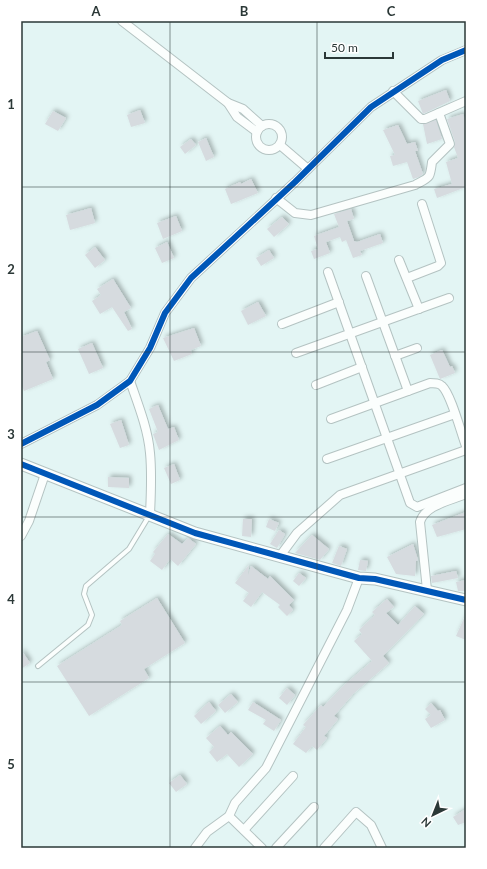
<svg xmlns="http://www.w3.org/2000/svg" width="487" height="869" font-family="Lato,sans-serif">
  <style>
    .building { fill: #d6dbdf; filter: url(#shadow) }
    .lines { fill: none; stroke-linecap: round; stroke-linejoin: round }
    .lane-casing { stroke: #b4c3c2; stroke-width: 6 }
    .street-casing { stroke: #b4c3c2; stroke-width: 10 }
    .secondary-casing { stroke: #b4c3c2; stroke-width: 13 }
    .lane { stroke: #fbfefd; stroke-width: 4 }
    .street { stroke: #fbfefd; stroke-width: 8 }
    .secondary { stroke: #fbfefd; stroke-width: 11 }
    .cycleway-casing { stroke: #fff; stroke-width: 8 }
    .cycleway { stroke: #0057b8; stroke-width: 6 }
    .grid { fill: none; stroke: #2b3837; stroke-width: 1; stroke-opacity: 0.55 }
    .neatline { fill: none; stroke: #2b3837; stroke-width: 1.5 }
    .grid-label { font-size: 13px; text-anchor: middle; font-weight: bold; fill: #2b3837 }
  </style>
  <defs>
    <filter id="shadow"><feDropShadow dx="2.5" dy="-2.5" stdDeviation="2" flood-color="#0004"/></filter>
  </defs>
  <rect width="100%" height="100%" fill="#e3f5f4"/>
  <g class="building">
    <polygon points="446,90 450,101 423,114 418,101"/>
    <polygon points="140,110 145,123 131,127 127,115"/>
    <polygon points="53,111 66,118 58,131 45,124"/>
    <polygon points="463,114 466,122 466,187 437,198 434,189 452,184 446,162 458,158 454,147 455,142 447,119"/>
    <polygon points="436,120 442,139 427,144 423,124"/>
    <polygon points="398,125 407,144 415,142 418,151 415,151 423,174 419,177 413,179 407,162 393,166 390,156 395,155 383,130"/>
    <polygon points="206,138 214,157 206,161 198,142"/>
    <polygon points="191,139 196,145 185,154 180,147"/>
    <polygon points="251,179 258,193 231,204 225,189 240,182 241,184"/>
    <polygon points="91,208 95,223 70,230 66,215"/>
    <polygon points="351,209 354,219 347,221 354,241 357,242 380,234 383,243 360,251 362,255 353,258 346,240 342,242 340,237 326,242 330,253 314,259 311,251 318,249 314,236 339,227 334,214"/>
    <polygon points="176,216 182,231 163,239 157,223"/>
    <polygon points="282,217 289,224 274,237 267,229"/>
    <polygon points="167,242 174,258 162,263 155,248"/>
    <polygon points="95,247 105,260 95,268 85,255"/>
    <polygon points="269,250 274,258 261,266 256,258"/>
    <polygon points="113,279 131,308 124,312 132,329 128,331 112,307 100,314 92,301 101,295 97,289"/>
    <polygon points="258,302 266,316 248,325 241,311"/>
    <polygon points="194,328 201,346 191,350 192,354 174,361 163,338"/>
    <polygon points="37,331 50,360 46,362 53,379 24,391 21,384 21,337"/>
    <polygon points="92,343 103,368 89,374 78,349"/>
    <polygon points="442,350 450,367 452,366 455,373 440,379 430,355"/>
    <polygon points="158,405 168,429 174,427 179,440 159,450 153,434 158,432 149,409"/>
    <polygon points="121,420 129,445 120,448 110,424"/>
    <polygon points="174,464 180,480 171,484 164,468"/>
    <polygon points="108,477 129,478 129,488 108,487"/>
    <polygon points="466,512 466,529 437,537 432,525"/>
    <polygon points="243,519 252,519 251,537 242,536"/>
    <polygon points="269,519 279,523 275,531 266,527"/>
    <polygon points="279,530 285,534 277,548 270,544"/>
    <polygon points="168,534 182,544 188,538 196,544 178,566 170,559 162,570 150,561 155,554 153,552"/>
    <polygon points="312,535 329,549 320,560 295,553"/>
    <polygon points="413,544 418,560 416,561 415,576 396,574 387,557"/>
    <polygon points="339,546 347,549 341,566 332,563"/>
    <polygon points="360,560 368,561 366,571 358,570"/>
    <polygon points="249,565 248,575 251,566 268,579 270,576 294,600 289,605 293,610 287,616 278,607 280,605 262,592 251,607 243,601 249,593 235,583"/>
    <polygon points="456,571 458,578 432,583 431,576"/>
    <polygon points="299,573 306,578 299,586 293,581"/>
    <polygon points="466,580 466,591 458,591 456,582"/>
    <polygon points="157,598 185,643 144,669 149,678 89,716 57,666 122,625 120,621"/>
    <polygon points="387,599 394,607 386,613 398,625 415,606 424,614 383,656 389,663 353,694 334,716 338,719 324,736 327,738 317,750 312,746 306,753 293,744 306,727 303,725 321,705 323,707 342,687 372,661 354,641 362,634 359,630 375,615 372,612"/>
    <polygon points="466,614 466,640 456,636"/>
    <polygon points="21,650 30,663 21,669"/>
    <polygon points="287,688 295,695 287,705 279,698"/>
    <polygon points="231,694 238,702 225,713 218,705"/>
    <polygon points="209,702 216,711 201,724 194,716"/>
    <polygon points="253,702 281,720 274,731 263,724 266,720 248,710"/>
    <polygon points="431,703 438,711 440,710 445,720 431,728 425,719 431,715 425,709"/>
    <polygon points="220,726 228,735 231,732 253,754 239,767 227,754 217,762 209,752 214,747 206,738"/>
    <polygon points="180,775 187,784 176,792 169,783"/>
    <polygon points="466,809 466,822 458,825 453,817"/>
  </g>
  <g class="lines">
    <g class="lane-casing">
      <polyline id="lane" points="38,666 88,625 92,615 84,594 86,586 129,549 149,516"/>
    </g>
    <g class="street-casing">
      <g id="street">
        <polyline points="122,21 228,103 243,109 262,126"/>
        <polyline points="393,91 421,119 425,119 466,101"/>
        <polyline points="228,103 237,117 257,132"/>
        <circle cx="269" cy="137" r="13"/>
        <polyline points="280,145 308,169"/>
        <path d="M276 198 295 213 311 215 415 185C430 177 430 179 432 162L450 144 439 113"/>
        <polyline points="399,260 419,309"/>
        <polyline points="328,272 410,503 417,507 466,488"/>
        <polyline points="366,276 408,391"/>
        <polyline points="407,278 438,266 441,263 422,204"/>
        <polyline points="282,324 339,302"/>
        <polyline points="296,353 449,298"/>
        <polyline points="395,356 417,348"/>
        <path d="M130 381C138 404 148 429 150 453 152 473 151 494 150 514"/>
        <polyline points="316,385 362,367"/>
        <path d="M331 419 430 383C435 383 439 383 442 386 451 394 461 433 466 446"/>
        <polyline points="21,444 97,405 130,381 150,348 165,313 191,278 295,182 371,107 442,60 466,50"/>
        <polyline points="327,459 455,414"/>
        <polyline points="21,536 29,521 45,474"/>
        <polyline points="280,556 297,533 340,495 466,450"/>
        <path d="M427 590 420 522C425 505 450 501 466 494"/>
        <polyline points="229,816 262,848"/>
        <polyline points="244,830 293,776"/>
        <polyline points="195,848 207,832 229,816 235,803 266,768 347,610 359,578"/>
        <polyline points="276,848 314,807"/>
        <polyline points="324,848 356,812 371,825 382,848"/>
      </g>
    </g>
    <g class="secondary-casing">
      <polyline id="secondary" points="21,464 195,533 359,578 375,579 466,600"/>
    </g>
    <use href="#lane" class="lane"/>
    <use href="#street" class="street"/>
    <use href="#secondary" class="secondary"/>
    <g class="cycleway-casing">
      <g id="cycleway">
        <polyline points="21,444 97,405 130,381 150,348 165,313 191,278 295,182 371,107 442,60 466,50"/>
        <polyline points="21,464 195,533 359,578 375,579 466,600"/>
      </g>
    </g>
    <use href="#cycleway" class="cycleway"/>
  </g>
  <path class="grid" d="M170 21V848M317 21V848M21 187H466M21 352H466M21 517H466M21 682H466"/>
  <rect width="487" height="869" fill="none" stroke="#ffffff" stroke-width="44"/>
  <g transform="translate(433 815) rotate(223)" stroke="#ffffff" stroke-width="3" paint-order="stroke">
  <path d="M0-3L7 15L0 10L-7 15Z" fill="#2b3837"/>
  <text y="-6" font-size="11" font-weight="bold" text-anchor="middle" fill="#2b3837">N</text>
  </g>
  <path d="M325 52v6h68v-6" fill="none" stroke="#2b3837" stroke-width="2"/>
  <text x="331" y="52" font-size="12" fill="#2b3837" stroke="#ffffff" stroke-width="3" paint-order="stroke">50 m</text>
  <rect x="22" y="22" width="443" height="825" class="neatline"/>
  <g class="grid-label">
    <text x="96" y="16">A</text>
    <text x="244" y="16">B</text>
    <text x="391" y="16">C</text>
    <text x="11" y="109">1</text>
    <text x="11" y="274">2</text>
    <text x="11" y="439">3</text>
    <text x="11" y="604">4</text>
    <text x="11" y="769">5</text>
  </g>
</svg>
